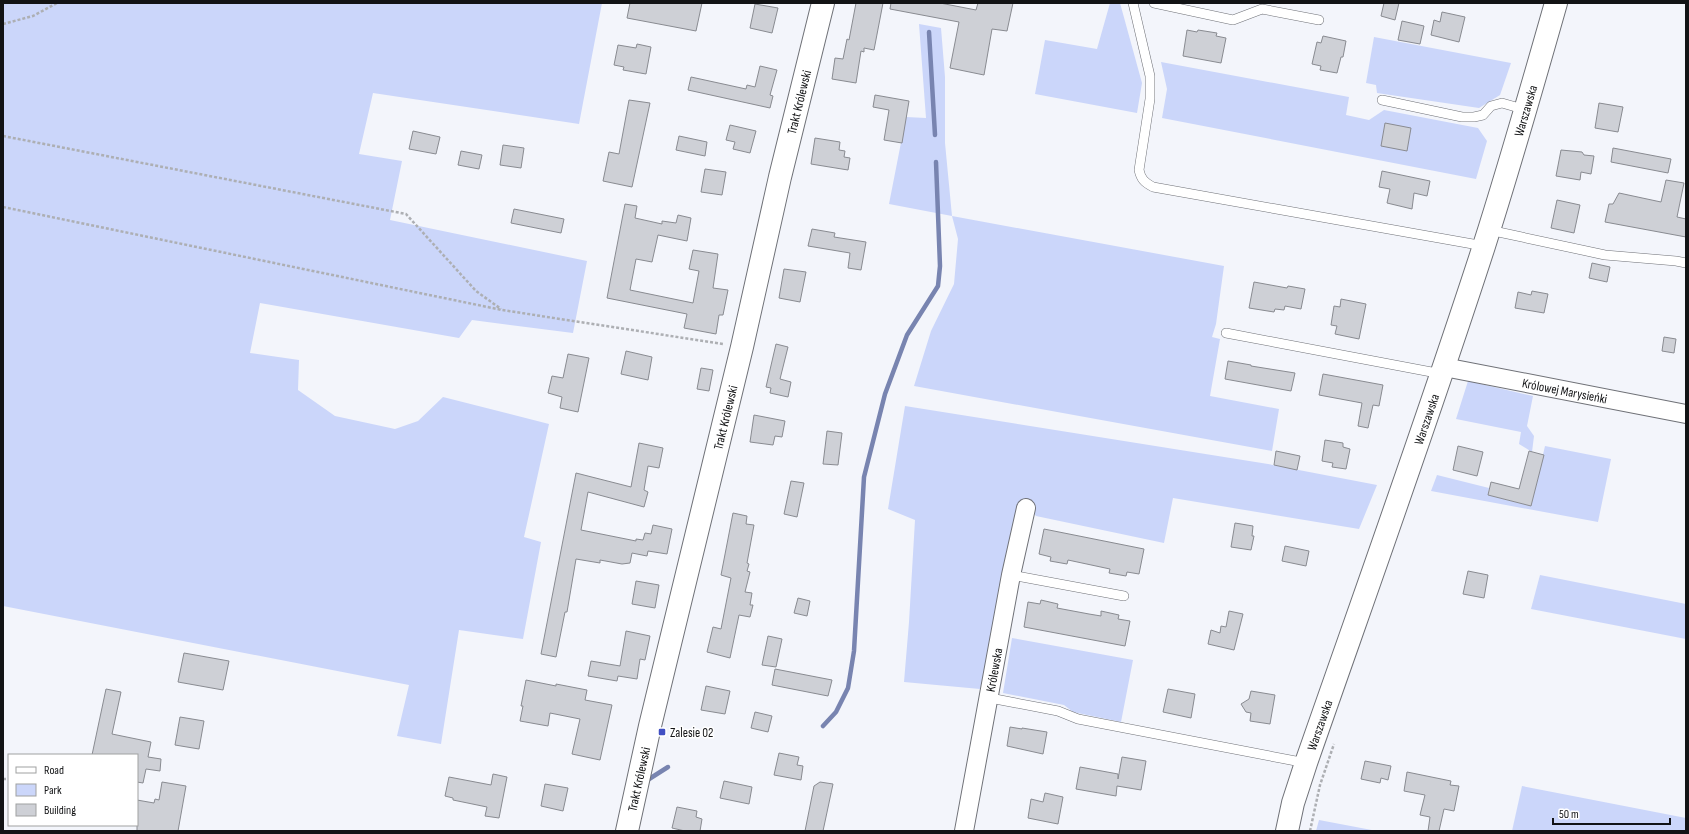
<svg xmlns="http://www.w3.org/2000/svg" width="1689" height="834" font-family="'Sofia Sans Condensed',sans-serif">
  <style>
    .green { fill: #cbd6fa }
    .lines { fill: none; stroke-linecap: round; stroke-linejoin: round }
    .stream { stroke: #7884b0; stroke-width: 4.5 }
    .building { fill: #ced0d6; stroke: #898b91 }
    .lane-casing { stroke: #6f7177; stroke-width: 10 }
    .street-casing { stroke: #6f7177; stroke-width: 20 }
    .secondary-casing { stroke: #6f7177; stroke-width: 24 }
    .path { stroke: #adafb3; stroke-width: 2.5; stroke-dasharray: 3 2; stroke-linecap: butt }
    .lane { stroke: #fff; stroke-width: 9 }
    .street { stroke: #fff; stroke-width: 18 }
    .secondary { stroke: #fff; stroke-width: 22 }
    .poi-dot { fill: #404fc3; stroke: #fff; stroke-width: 1.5 }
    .labels { text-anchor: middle; stroke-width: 3; stroke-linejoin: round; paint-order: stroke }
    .street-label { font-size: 13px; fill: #121315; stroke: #fff }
    .poi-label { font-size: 13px; fill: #121315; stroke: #fff; text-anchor: start }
  </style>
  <rect width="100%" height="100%" fill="#f3f5fb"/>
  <g class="green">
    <polygon points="3,3 602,3 579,124 373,93 359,154 402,161 390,220 587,261 573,333 472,320 459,338 260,303 250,353 299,360 298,390 335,416 395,429 418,421 443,397 549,424 524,537 541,542 523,639 459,630 441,744 397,736 409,685 3,606"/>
    <polygon points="1110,3 1120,3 1142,83 1137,113 1035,94 1045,40 1097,49"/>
    <polygon points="919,24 941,28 945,77 945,143 952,216 1224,266 1216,324 1212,337 1220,339 1210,396 1279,409 1272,451 914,386 931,331 954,284 958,239 952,216 889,204 906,117 926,118"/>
    <polygon points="1374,37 1511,63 1500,95 1479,108 1377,93 1376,85 1366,83"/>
    <polygon points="1161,62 1349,97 1346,115 1369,120 1384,110 1478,128 1487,141 1476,179 1162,118 1167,89"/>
    <polygon points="1468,381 1533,396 1527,426 1534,436 1532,452 1519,444 1521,432 1456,419"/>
    <polygon points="905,406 1268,464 1377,485 1359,529 1173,498 1164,543 1036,516 1025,501 980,689 904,682 909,622 915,520 888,509"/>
    <polygon points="1545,446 1611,459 1598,522 1431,491 1437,475 1489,488 1488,495 1531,506"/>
    <polygon points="1540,575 1686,604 1686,639 1531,609"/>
    <polygon points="1012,638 1133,660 1121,722 1073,712 1064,705 1003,693"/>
    <polygon points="1522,786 1686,818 1686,831 1512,831"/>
    <polygon points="1319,820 1377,831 1316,831"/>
  </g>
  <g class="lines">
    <g class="stream">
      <polyline points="929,32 935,135"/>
      <polyline points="823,726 836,712 848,688 854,651 864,477 885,394 907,335 938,286 940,266 936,162"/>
      <polyline points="646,781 668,767"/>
    </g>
  </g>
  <g class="building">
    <polygon points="630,3 702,3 696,31 627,18"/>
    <polygon points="856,3 883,3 874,50 864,48 864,52 861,51 856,83 832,79 835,58 843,59 847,39 849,40"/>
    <polygon points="891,3 940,3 976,10 978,3 1013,3 1007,31 992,29 984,75 950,68 959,22 890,9"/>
    <polygon points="1384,3 1399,3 1395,20 1381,16"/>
    <polygon points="755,4 778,8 772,33 750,28"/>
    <polygon points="1442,12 1465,17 1459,42 1431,35 1434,20 1440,22"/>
    <polygon points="1402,21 1424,26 1420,44 1398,40"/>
    <polygon points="1187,30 1197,32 1198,30 1217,33 1216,36 1226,38 1221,63 1183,56"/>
    <polygon points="1323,36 1346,41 1343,57 1341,57 1337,73 1320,70 1321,66 1312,64 1317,42 1321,43"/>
    <polygon points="637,44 651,47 646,74 623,70 624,67 614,65 618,45 636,48"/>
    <polygon points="760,66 777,70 770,95 773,96 770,108 688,90 691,77 746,89 747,85 755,87"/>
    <polygon points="875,95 909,101 902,143 884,140 889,110 873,107"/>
    <polygon points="629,100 650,103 632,187 603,181 609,152 619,154"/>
    <polygon points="1599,103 1623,107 1618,132 1595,128"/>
    <polygon points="1385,123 1411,128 1407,151 1381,146"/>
    <polygon points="730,125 756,131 750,153 733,149 735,142 726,140"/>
    <polygon points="413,131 440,137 436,154 409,149"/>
    <polygon points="679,136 707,142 705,156 676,150"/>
    <polygon points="815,138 840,142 839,150 845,151 844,157 850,158 848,170 811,164"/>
    <polygon points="503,145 524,148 521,168 500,165"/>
    <polygon points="1613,148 1671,159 1668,173 1611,162"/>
    <polygon points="1561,150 1582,152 1584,155 1594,156 1591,174 1581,172 1580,180 1556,176"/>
    <polygon points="461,151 482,155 479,169 458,165"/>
    <polygon points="705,169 726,172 722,195 701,192"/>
    <polygon points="1382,171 1430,181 1427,196 1414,193 1412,209 1387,203 1390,189 1379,187"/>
    <polygon points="1666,180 1684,183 1677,217 1686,219 1686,237 1605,222 1609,204 1613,204 1619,193 1661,202"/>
    <polygon points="1557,200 1580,205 1574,233 1551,228"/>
    <polygon points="625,204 637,206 635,218 662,224 662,221 676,223 678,215 691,218 687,241 658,235 652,262 636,259 630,290 693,303 699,271 689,269 693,250 718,254 713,288 728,290 723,315 719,315 716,334 684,328 687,314 607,298"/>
    <polygon points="514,209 564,219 561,233 511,223"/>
    <polygon points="812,229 835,233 834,237 866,242 861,270 848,268 850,253 808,246"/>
    <polygon points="1592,263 1610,267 1607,282 1589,278"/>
    <polygon points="784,269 806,272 800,302 779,298"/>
    <polygon points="1254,282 1287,288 1288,286 1305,289 1301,309 1285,306 1284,310 1275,309 1274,312 1249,308"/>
    <polygon points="1532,291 1548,294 1544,313 1515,308 1518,292 1531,295"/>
    <polygon points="1341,299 1366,304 1359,339 1335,334 1337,326 1331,325 1334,306 1340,307"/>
    <polygon points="1664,337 1676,339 1674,353 1662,351"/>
    <polygon points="776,344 788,347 780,379 791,382 788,397 770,393 771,388 766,387"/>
    <polygon points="626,351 652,357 648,380 621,374"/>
    <polygon points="568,354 589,358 578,412 560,408 562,397 548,393 552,376 563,378"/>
    <polygon points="1228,361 1251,365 1251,366 1295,373 1291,391 1225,379"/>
    <polygon points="701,368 713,370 709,391 697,389"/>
    <polygon points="1323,374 1383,385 1379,406 1373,405 1368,428 1358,426 1362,403 1319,395"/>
    <polygon points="754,415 785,421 782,437 775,436 773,445 750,442"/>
    <polygon points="827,431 842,433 838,465 823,464"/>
    <polygon points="1325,440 1343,443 1343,447 1350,449 1346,469 1332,467 1333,463 1322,461"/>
    <polygon points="639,443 663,448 659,468 648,466 644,490 648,492 644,507 588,492 581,530 636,541 636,539 643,540 645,533 651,534 653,525 672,529 667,554 648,551 647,556 632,553 630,563 622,564 600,560 600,563 576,559 567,612 565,612 556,657 541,654 576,473 631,487"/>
    <polygon points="1458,446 1483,452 1477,476 1453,470"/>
    <polygon points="1276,451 1300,456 1297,470 1274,465"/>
    <polygon points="1529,451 1544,455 1531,506 1488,495 1491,482 1519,489"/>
    <polygon points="791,481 804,483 797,517 784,514"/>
    <polygon points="733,513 747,516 746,524 754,525 747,563 749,564 747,571 750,572 745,592 752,593 750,605 753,605 750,617 739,615 730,658 707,652 713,627 721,629 731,578 721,575"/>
    <polygon points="1235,523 1253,526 1252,536 1254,536 1251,550 1231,547"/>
    <polygon points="1044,529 1144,549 1139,574 1127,572 1126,576 1109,573 1110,569 1068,560 1067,564 1050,561 1051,557 1039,554"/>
    <polygon points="1285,546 1309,551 1306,566 1282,561"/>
    <polygon points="1468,571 1488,575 1484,598 1463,594"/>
    <polygon points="636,581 659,585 655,608 632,604"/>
    <polygon points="798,598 810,601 807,616 794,613"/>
    <polygon points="1041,600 1058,604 1057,608 1089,614 1101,616 1101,611 1119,615 1118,619 1130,621 1125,646 1024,627 1028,602 1040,604"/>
    <polygon points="1229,611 1243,614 1234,650 1208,644 1211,630 1220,633 1221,626 1226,627"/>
    <polygon points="626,631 650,636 645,660 640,659 637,679 618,676 617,681 588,676 591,661 620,666"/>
    <polygon points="768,636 782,639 776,667 762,665"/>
    <polygon points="184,653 229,661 223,690 178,682"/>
    <polygon points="775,669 832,680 828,696 772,685"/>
    <polygon points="526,680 556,686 556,684 587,690 585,700 612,705 600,760 572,754 580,719 550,713 548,726 520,721 523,706 521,706"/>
    <polygon points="706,686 730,691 725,714 701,710"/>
    <polygon points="106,689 121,692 112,734 151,742 148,757 161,759 160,771 146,769 143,783 137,782 137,755 92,755"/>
    <polygon points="1168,689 1195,694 1191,718 1163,712"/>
    <polygon points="1251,691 1275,695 1270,724 1250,721 1251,713 1246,712 1241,704 1249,699"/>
    <polygon points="755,712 772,716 768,732 751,728"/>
    <polygon points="180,717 204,721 199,749 175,745"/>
    <polygon points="1010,727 1022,729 1022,728 1047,732 1043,754 1007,746"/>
    <polygon points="779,753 799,757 797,765 803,766 801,780 774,775"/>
    <polygon points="1122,757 1146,761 1141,790 1117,786 1116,796 1076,789 1080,767 1118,774 1118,779"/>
    <polygon points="1365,761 1391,766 1388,780 1381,778 1380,783 1361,779"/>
    <polygon points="1407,772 1451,781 1450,785 1459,786 1454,811 1444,809 1439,831 1428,831 1430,817 1420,815 1425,795 1404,791"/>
    <polygon points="493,774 507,777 499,818 485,816 487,807 453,800 453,798 445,796 449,777 491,785"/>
    <polygon points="724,781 752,787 749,804 720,798"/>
    <polygon points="162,782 186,786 178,831 137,831 137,800 154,803 155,799 159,800"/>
    <polygon points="820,782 833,784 823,831 805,831 814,786"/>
    <polygon points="545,784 568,788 563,811 541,806"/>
    <polygon points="1045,793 1063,797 1058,824 1028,818 1031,799 1043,802"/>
    <polygon points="677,807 697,811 696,817 702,819 700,831 685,831 672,828"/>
  </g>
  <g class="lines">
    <g class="lane-casing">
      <g id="lane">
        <path d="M1133 3 1150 76V99L1139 170C1141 179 1144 182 1153 187L1484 246"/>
        <polyline points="1154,3 1233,20 1262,9 1319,20"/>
        <polyline points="1382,100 1462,117 1474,117 1483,115 1491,106 1502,103 1526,110"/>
        <polyline points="1489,230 1605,255 1676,261 1686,263"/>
        <polyline points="1226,333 1442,374"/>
        <polyline points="1011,575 1124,596"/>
        <polyline points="990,698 1058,711 1078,719 1306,763"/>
      </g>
    </g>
    <g class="street-casing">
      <g id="street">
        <path id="s1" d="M1444 367 1686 414"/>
        <path id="s2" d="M964 831 1011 575 1026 508"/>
      </g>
    </g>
    <g class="secondary-casing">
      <g id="secondary">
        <path id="s3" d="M627 831 650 726 742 347 780 177 823 3"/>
        <path id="s4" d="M1287 831 1293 803 1306 763C1366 591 1428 419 1484 246 1510 165 1533 84 1556 3"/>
      </g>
    </g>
    <g class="path">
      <polyline points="3,24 33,16 57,3"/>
      <polyline points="3,136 406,214 476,291 501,309"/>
      <polyline points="3,207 502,310 723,344"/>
      <polyline points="3,779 9,779"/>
      <polyline points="1310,831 1320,785 1334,744"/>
    </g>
    <use href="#lane" class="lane"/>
    <use href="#street" class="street"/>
    <use href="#secondary" class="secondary"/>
  </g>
  <rect class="poi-dot" x="658" y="728" width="8" height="8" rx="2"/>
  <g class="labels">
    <g class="street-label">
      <text dy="5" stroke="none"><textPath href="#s3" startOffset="749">Trakt Królewski</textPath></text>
      <text dy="5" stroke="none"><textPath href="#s4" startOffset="759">Warszawska</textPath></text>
      <text dy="5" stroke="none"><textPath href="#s1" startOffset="123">Królowej Marysieńki</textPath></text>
      <text dy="5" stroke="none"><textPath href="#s3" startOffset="425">Trakt Królewski</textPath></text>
      <text dy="5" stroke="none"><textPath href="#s4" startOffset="435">Warszawska</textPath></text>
      <text dy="5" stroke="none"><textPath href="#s2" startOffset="164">Królewska</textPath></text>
      <text dy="5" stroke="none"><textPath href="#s4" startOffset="111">Warszawska</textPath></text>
      <text dy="5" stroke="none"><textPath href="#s3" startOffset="53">Trakt Królewski</textPath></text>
    </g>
    <g class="poi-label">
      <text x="670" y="737">Zalesie 02</text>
    </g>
  </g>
  <rect width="1689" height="834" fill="none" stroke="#121315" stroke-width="8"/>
  <rect x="8" y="754" width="130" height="72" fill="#ffffff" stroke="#a0a1a1"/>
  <rect x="16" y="767" width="20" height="6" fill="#ffffff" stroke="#a0a1a1"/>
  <text x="44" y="774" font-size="12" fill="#121315">Road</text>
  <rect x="16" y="784" width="20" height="12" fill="#cbd6fa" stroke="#a0a1a1"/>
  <text x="44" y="794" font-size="12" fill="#121315">Park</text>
  <rect x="16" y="804" width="20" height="12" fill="#ced0d6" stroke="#a0a1a1"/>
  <text x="44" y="814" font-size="12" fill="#121315">Building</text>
  <path d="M1553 818v6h117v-6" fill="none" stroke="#121315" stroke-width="2"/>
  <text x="1559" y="818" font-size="12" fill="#121315" stroke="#ffffff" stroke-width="3" paint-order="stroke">50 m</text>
</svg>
